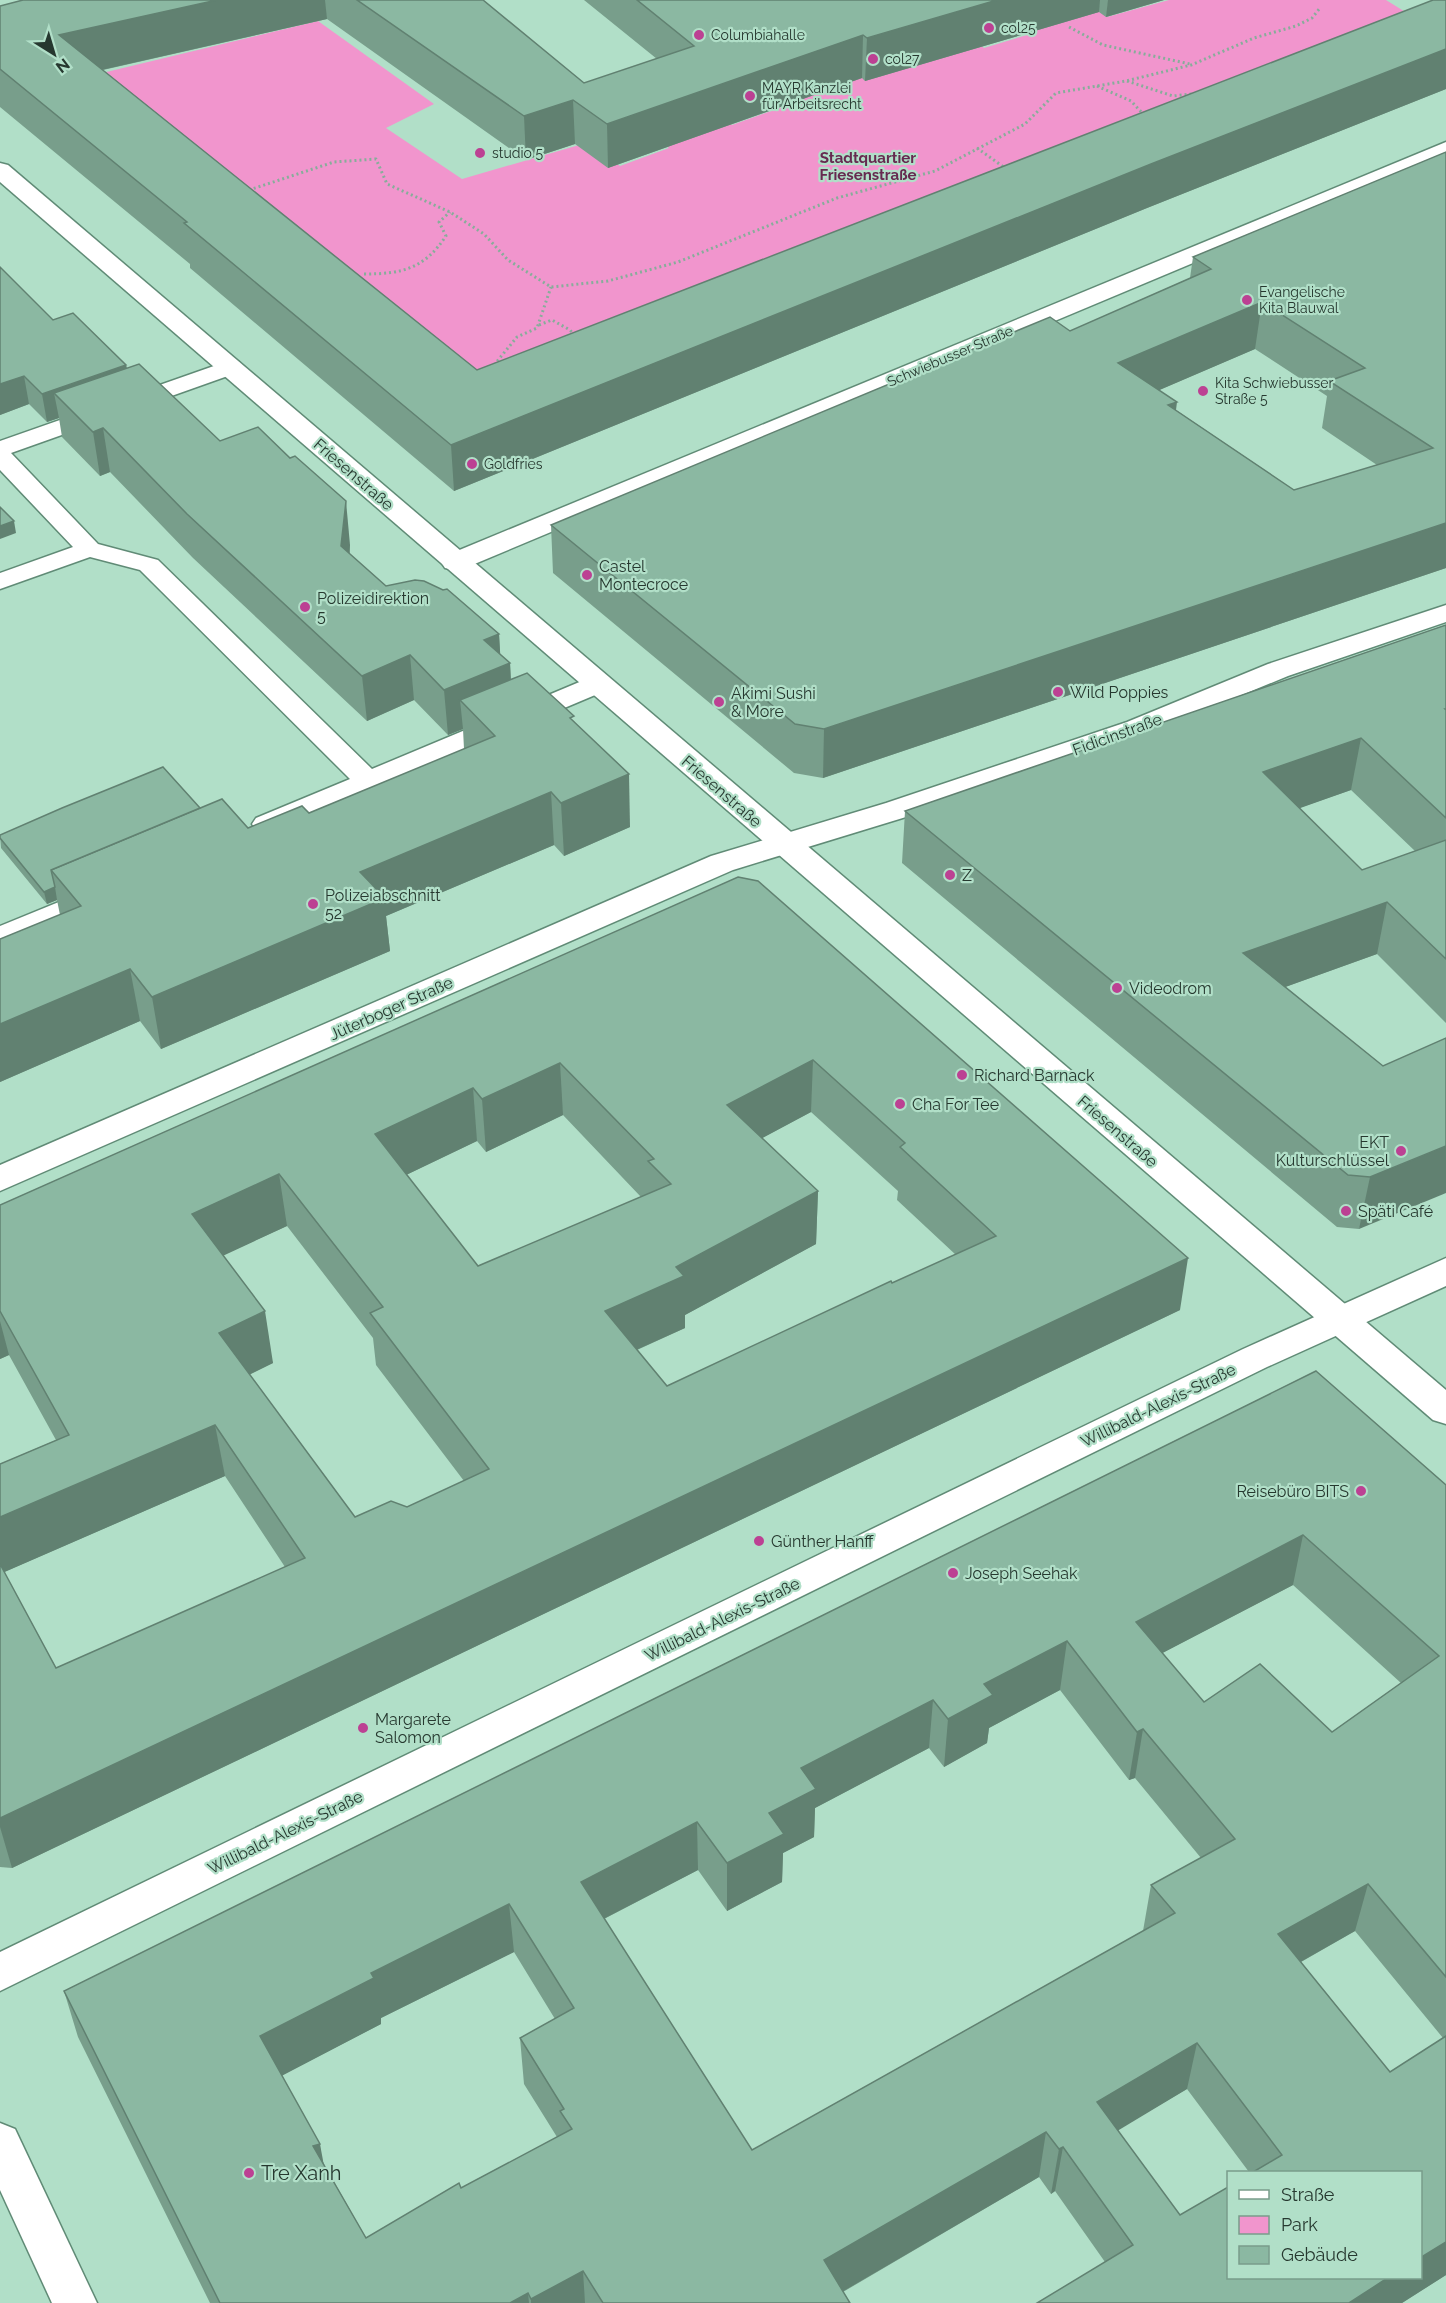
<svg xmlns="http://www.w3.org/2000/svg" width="1446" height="2303" font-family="Raleway,sans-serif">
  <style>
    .green { fill: #f195cd }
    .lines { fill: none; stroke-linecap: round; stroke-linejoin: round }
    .service-casing { stroke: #608b76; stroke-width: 3 }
    .minor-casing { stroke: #608b76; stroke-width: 3 }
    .tertiary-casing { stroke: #608b76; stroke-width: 3 }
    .path { stroke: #87ad9a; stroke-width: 3; stroke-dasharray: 2 3; stroke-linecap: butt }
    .service { fill: #fff; fill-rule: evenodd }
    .minor { fill: #fff; fill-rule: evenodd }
    .tertiary { fill: #fff; fill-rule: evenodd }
    .wall { fill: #789e8b; fill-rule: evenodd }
    .shaded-wall { fill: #618171 }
    .building { fill: #8bb8a2; stroke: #618171; stroke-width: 1.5; fill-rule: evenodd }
    .poi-dot { fill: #bc4193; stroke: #b1dfc8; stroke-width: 2 }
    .labels { text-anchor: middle; stroke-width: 4.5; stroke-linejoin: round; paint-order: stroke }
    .far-poi-label { font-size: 14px; fill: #26382f; stroke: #b1dfc8; text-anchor: start }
    .far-street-label { font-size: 14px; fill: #26382f; stroke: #b1dfc8 }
    .far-neighbourhood-label { font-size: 15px; font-weight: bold; fill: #662a50; stroke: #b1dfc8 }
    .street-label { font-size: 16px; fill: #26382f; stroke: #b1dfc8 }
    .poi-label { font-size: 16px; fill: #26382f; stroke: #b1dfc8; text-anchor: start }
    .near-poi-label { font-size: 20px; fill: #26382f; stroke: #b1dfc8; text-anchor: start }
  </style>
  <rect width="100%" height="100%" fill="#b1dfc8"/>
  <polygon class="green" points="1081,0 1107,17 1169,0 1386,0 1444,36 483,415 69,81 318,21 434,104 386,128 462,179 586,143 620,166 669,148 629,124 698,103 732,125 791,104 947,22 984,48 1030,34 996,9"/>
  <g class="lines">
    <g class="service-casing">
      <g id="service">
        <polygon points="231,360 239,362 242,367 239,372 11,453 98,544 158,560 372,769 589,678 598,676 607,678 611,684 607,690 276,830 266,833 256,830 252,824 256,818 350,779 140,570 90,557 0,589 0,573 73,547 0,470 0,441"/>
        <polygon points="98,886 108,889 112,895 108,901 0,946 0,926"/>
      </g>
    </g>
    <g class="minor-casing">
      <g id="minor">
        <polygon points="1446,142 1446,157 465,568 455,570 445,568 441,562 445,556"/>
        <polygon points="1446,605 1446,622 1288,676 1147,734 906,817 733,870 0,1191 0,1165 711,856 886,803 1127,722 1268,664"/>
        <polygon points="1446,1258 1446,1286 1267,1367 0,1991 0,1952 1243,1349"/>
        <polygon points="0,2123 15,2129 97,2303 52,2303 0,2190"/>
      </g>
    </g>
    <g class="tertiary-casing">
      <polygon id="tertiary" points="0,163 8,165 1446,1390 1446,1424 1433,1420 0,182"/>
    </g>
    <g class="path">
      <polyline points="1069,27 1103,45 1190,64"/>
      <polyline points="1127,81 1173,96 1192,94"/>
      <polyline points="1097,86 1131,101 1145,116"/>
      <polyline points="977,148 1005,168"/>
      <polyline points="249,190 334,162 376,159 387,184 450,212 484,234 508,260 551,287 608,281 678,262 837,198 935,171 1025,124 1056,93 1126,81 1191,65 1254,38 1296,26 1312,18 1320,8"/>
      <path d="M364 274C402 274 424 269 446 236L439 222 450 212"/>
      <polyline points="539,325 552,320 570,330 576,337"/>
      <polyline points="494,365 517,337 537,328 551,287"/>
    </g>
    <use href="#service" class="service"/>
    <use href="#minor" class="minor"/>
    <use href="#tertiary" class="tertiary"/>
  </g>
  <g class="wall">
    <polygon points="23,0 483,0 584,83 657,59 584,0 1164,0 1106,17 1099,12 865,81 862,78 608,168 575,144 526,160 327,19 103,70 477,370 1446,0 1446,89 1147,208 454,491 190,268 190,264 0,107 0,6"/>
    <path d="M1446 152V568L823 778 794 773 553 573 551 525 1070 331 1190 278 1193 257ZM1255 349 1327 396 1322 428 1377 465 1294 490 1176 410 1159 390Z"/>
    <polygon points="0,267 53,320 126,365 127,368 350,545 350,554 386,586 499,634 500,654 510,663 511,680 574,721 630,827 564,856 554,845 386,916 390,951 161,1049 140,1021 0,1082 0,939 60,915 57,900 47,904 1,848 0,835 200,808 248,828 309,813 464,749 463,729 448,735 414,700 367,721 193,558 110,472 100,476 62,437 59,418 47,422 29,404 0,415"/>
    <path d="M1446 625V1023L1377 954 1285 987 1383 1066 1446 1038 1359 1229 1337 1227 902 863 905 811ZM1351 790 1415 851 1362 870 1299 808Z"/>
    <path d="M738 877 1180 1310 12 1868 0 1867V1464L56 1440 9 1355 0 1359V1205ZM811 1112 898 1191 897 1200 956 1255 667 1386 637 1350 685 1328V1315L816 1244 818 1191 762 1138ZM563 1115 641 1197 478 1266 406 1175 477 1141 486 1152ZM287 1226 373 1338 376 1365 464 1481 407 1507 355 1517 249 1375 273 1363 223 1255ZM225 1476 285 1567 56 1668 4 1572Z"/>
    <path d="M1316 1371 1446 1485V2275L1402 2303 1105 2262 1055 2191 1051 2194 1039 2177 843 2292 850 2303H210L78 2037 64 1991ZM1293 1585 1401 1683 1332 1732 1204 1702 1162 1653ZM1060 1690 1129 1780 1135 1778 1201 1858 1151 1885 1143 1931 752 2150 604 1919 698 1870 727 1911 782 1882 783 1853 814 1837 815 1808 929 1748 944 1767 987 1743 989 1728ZM1355 1931 1443 2038 1390 2072 1301 1962ZM514 1952 555 2019 520 2038 524 2084 557 2137 366 2238 324 2164 282 2075 381 2024V2018ZM1187 2089 1249 2172H1420L1180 2215 1117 2130Z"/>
  </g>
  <g class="shaded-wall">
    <polygon points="217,0 325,0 327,19 66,78 59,35"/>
    <polygon points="997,0 1100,0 1099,12 865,81 867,38"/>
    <polygon points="1108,0 1164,0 1106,17"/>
    <polygon points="863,35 862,78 608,168 607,124"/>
    <polygon points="1446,49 1446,89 1147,208 454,491 451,445 1151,164"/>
    <polygon points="573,100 575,144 526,160 524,116"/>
    <polygon points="1262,302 1255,349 1113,410 1118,363"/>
    <polygon points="126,365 131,393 54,393 59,418 47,422 42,394"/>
    <polygon points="24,376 29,404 0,415 0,384"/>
    <polygon points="1177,402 1171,449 1168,405"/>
    <polygon points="103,428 110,472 100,476 93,432"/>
    <polygon points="346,501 350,545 345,590 341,546"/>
    <polygon points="14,521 16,533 0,539 0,526"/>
    <polygon points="1446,523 1446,568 823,778 824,729"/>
    <polygon points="499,634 501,667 510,663 512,708 460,700 463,729 448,735 444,690 484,640"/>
    <polygon points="410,655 414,700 367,721 362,676"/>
    <polygon points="1361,738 1351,790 1255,824 1263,772"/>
    <polygon points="629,774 630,827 564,856 561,803"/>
    <polygon points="551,792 554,845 386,916 390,951 161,1049 152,997 360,872"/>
    <polygon points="55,887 57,900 47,904 44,892"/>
    <polygon points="1387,902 1377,954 1235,1005 1243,953"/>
    <polygon points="130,969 140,1021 0,1082 0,1024"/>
    <polygon points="813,1060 811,1112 727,1157 727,1105"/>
    <polygon points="560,1063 563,1115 486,1152 482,1099"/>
    <polygon points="473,1088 477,1141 381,1187 375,1134"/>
    <polygon points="1446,1146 1446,1193 1359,1229 1370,1177"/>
    <polygon points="279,1174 287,1226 201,1266 192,1214"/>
    <polygon points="818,1191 816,1244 685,1315 685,1328 607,1363 605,1311 676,1267"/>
    <polygon points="1188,1258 1180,1310 12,1868 0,1827 0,1818"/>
    <polygon points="265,1311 273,1363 228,1385 219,1333"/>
    <polygon points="0,1321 9,1355 0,1359"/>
    <polygon points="215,1425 225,1476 0,1574 0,1517"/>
    <polygon points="1303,1535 1293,1585 1128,1671 1136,1622"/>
    <polygon points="1067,1641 1060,1690 989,1728 987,1743 944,1767 948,1719 984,1684"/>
    <polygon points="933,1700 929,1748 815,1808 814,1837 783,1853 782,1882 727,1911 727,1863 769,1813 801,1768"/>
    <polygon points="1143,1729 1135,1778 1129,1780 1137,1732"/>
    <polygon points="697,1822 698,1870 584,1929 581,1882"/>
    <polygon points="1368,1884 1355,1931 1267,1981 1278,1934"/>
    <polygon points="509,1904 514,1952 381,2018 381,2024 270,2082 260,2036 371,1973"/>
    <polygon points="1197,2043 1187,2089 1089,2148 1097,2102"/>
    <polygon points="1046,2132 1039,2177 823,2303 824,2260"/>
    <polygon points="320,2144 328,2188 313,2146"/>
    <polygon points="1063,2147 1055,2191 1051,2194 1059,2149"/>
    <polygon points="1446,2242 1446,2275 1402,2303 1349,2303 1389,2277 1420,2277 1420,2258"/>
    <polygon points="583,2271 585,2303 531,2303 531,2299"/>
    <polygon points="528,2293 529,2303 510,2303"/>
  </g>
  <g class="building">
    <polygon points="23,0 217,0 59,35 477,370 1433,0 1446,0 1446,49 1151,164 451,445 184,223 187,222 0,69 0,6"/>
    <polygon points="357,0 483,0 584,83 694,46 637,0 997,0 867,38 863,35 607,124 573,100 524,116"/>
    <path d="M1446 152V523L824 729 795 724 551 525 1050 317 1070 331 1211 269 1193 257ZM1262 302 1365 368 1329 381 1433 448 1294 490 1168 405 1177 402 1118 363Z"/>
    <polygon points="0,267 53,320 73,313 126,365 42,394 24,376 0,384"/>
    <polygon points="139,364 220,441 258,427 290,458 295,456 346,501 341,546 386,586 415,580 424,581 443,590 447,589 499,634 484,640 510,663 444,690 410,655 362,676 187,514 103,428 93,432 54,393"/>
    <polygon points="0,507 14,521 0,526"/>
    <polygon points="1446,625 1446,709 1445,709 1446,710 1446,818 1361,738 1263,772 1362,870 1446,840 1446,959 1387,902 1243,953 1383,1066 1446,1038 1446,1146 1370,1177 1348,1175 905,811"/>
    <polygon points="527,673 574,716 570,718 629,774 561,803 551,792 360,872 385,898 152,997 130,969 0,1024 0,939 81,906 51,870 222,799 248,828 302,806 309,813 495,736 460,700"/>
    <polygon points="163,767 200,808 51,870 55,887 44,892 0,838 0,835 62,808"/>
    <path d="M738 877 758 881 1188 1258 0 1818V1564L56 1668 305 1558 215 1425 0 1517V1464L69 1435 0 1311V1205ZM813 1060 905 1143 900 1147 996 1236 892 1283 891 1281 667 1386 605 1311 684 1276 676 1267 818 1191 727 1105ZM560 1063 654 1159 648 1161 671 1184 478 1266 375 1134 473 1088 482 1099ZM279 1174 383 1307 370 1313 489 1469 407 1507 391 1501 355 1517 219 1333 265 1311 192 1214Z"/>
    <path d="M1316 1371 1446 1485V1977L1368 1884 1278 1934 1390 2072 1446 2036V2242L1420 2258V2172H1253L1282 2155 1197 2043 1097 2102 1180 2215 1228 2187V2277H1389L1349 2303H1037L1133 2245 1063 2147 1059 2149 1046 2132 824 2260 850 2303H603L583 2271 531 2299 528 2293 510 2303H220L64 1991ZM1303 1535 1439 1656 1332 1732 1260 1664 1204 1702 1136 1622ZM1067 1641 1137 1732 1143 1729 1235 1839 1151 1885 1175 1913 752 2150 581 1882 697 1822 727 1863 784 1834 769 1813 816 1789 801 1768 933 1700 948 1719 993 1695 984 1684ZM509 1904 574 2008 520 2038 564 2109 560 2111 572 2129 461 2188 459 2183 366 2238 313 2146 320 2144 260 2036 374 1978 371 1973Z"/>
  </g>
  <g class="poi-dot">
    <circle cx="989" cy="28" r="6"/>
    <circle cx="699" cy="35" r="6"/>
    <circle cx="873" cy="59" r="6"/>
    <circle cx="750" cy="96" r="6"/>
    <circle cx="480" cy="153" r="6"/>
    <circle cx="1247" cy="300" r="6"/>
    <circle cx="1203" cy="391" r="6"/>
    <circle cx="472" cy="464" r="6"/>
    <circle cx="587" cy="575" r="6"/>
    <circle cx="305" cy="607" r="6"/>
    <circle cx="1058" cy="692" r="6"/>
    <circle cx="719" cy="702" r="6"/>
    <circle cx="950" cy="875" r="6"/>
    <circle cx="313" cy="904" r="6"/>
    <circle cx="1117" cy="988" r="6"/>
    <circle cx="962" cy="1075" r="6"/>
    <circle cx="900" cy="1104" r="6"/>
    <circle cx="1401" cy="1151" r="6"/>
    <circle cx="1346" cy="1211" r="6"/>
    <circle cx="1361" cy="1491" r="6"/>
    <circle cx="759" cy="1541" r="6"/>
    <circle cx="953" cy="1573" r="6"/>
    <circle cx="363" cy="1728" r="6"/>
    <circle cx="249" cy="2173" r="6"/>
  </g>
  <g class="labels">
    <g class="far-poi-label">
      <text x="1001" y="33">col25</text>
      <text x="711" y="40">Columbiahalle</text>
      <text x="885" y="64">col27</text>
      <text x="762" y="93">MAYR Kanzlei<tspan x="762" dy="16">für Arbeitsrecht</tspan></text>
      <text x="492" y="158">studio 5</text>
      <text x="1259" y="297">Evangelische<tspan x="1259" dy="16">Kita Blauwal</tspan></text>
      <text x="1215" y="388">Kita Schwiebusser<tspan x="1215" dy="16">Straße 5</tspan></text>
      <text x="484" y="469">Goldfries</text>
    </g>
    <g class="far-street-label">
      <text transform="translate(950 356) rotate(-23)" y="5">Schwiebusser Straße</text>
    </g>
    <g class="far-neighbourhood-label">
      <text x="868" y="163">Stadtquartier<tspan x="868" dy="17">Friesenstraße</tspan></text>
    </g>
    <g class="street-label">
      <text transform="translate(354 474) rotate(41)" y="6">Friesenstraße</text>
      <text transform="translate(1117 734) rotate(-20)" y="6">Fidicinstraße</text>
      <text transform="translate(722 791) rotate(41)" y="6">Friesenstraße</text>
      <text transform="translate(391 1008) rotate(-24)" y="6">Jüterboger Straße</text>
      <text transform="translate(1118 1131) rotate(41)" y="6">Friesenstraße</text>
      <text transform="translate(1158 1405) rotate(-26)" y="6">Willibald-Alexis-Straße</text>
      <text transform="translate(722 1619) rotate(-26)" y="6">Willibald-Alexis-Straße</text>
      <text transform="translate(285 1832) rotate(-26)" y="6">Willibald-Alexis-Straße</text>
    </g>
    <g class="poi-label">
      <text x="599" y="572">Castel<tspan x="599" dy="18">Montecroce</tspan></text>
      <text x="317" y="604">Polizeidirektion<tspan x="317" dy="18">5</tspan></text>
      <text x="1070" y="698">Wild Poppies</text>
      <text x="731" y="699">Akimi Sushi<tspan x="731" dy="18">&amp; More</tspan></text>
      <text x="962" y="881">Z</text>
      <text x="325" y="901">Polizeiabschnitt<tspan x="325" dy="18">52</tspan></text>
      <text x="1129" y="994">Videodrom</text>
      <text x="974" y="1081">Richard Barnack</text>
      <text x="912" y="1110">Cha For Tee</text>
      <text x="1389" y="1148" text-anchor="end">EKT<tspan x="1389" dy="18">Kulturschlüssel</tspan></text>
      <text x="1358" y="1217">Späti Café</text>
      <text x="1349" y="1497" text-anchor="end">Reisebüro BITS</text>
      <text x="771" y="1547">Günther Hanff</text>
      <text x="965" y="1579">Joseph Seehak</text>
      <text x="375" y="1725">Margarete<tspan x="375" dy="18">Salomon</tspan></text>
    </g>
    <g class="near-poi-label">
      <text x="261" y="2180">Tre Xanh</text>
    </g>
  </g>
  <rect x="1227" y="2171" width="195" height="108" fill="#b1dfc8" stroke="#799c8b" stroke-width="1.5"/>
  <rect x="1239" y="2190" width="30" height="9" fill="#ffffff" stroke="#799c8b" stroke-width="1.5"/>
  <text x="1281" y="2201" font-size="18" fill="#26382f">Straße</text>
  <rect x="1239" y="2216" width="30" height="18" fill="#f195cd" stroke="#799c8b" stroke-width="1.5"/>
  <text x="1281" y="2231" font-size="18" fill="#26382f">Park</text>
  <rect x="1239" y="2246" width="30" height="18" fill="#8bb8a2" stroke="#799c8b" stroke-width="1.5"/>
  <text x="1281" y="2261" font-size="18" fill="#26382f">Gebäude</text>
  <g transform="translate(54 54) rotate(143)" stroke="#b1dfc8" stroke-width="4.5" paint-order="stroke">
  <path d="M0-4.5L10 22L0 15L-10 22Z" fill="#26382f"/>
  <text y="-9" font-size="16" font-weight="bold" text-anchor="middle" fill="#26382f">N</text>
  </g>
</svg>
